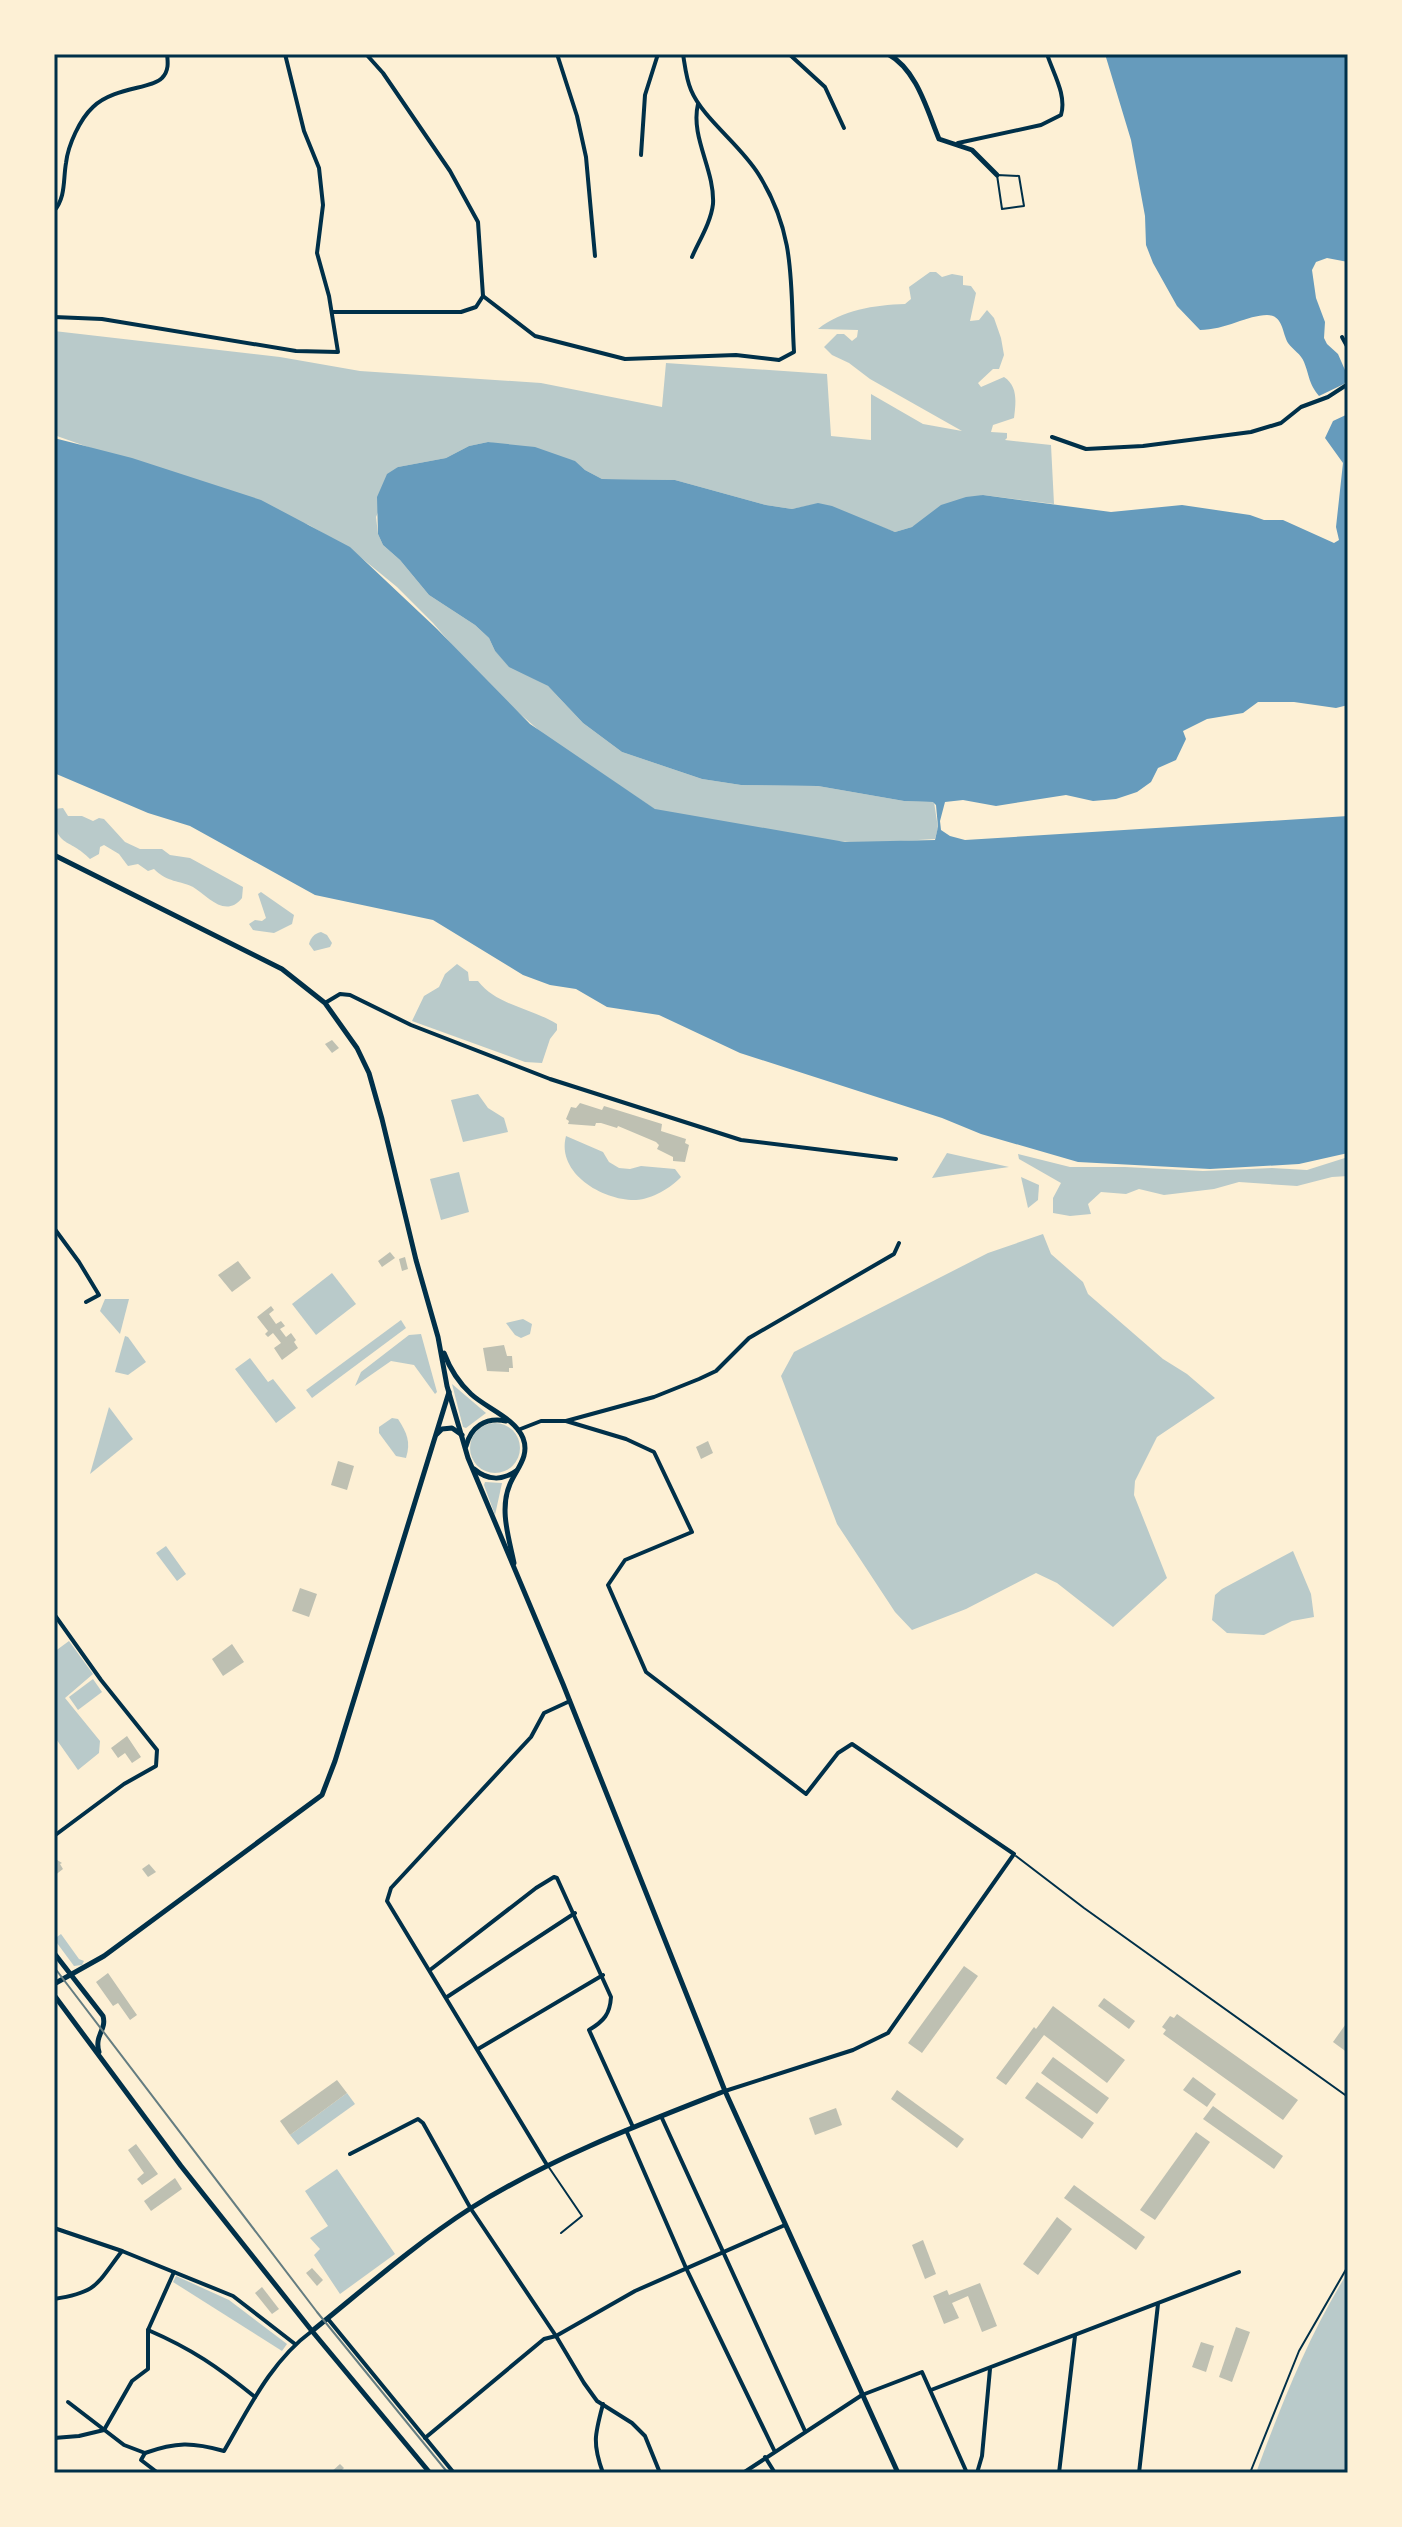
<svg xmlns="http://www.w3.org/2000/svg" width="1402" height="2527" font-family="'PT Sans',sans-serif">
  <style>
    .green { fill: #b9caca }
    .water { fill: #669bbc }
    .building { fill: #bec0b2 }
    .lines { fill: none; stroke-linecap: round; stroke-linejoin: round }
    .service { stroke: #003049; stroke-width: 2 }
    .minor { stroke: #003049; stroke-width: 4 }
    .tertiary { stroke: #003049; stroke-width: 5 }
    .secondary { stroke: #003049; stroke-width: 5 }
    .tram { stroke: #657d81; stroke-width: 2 }
    .neatline { fill: none; stroke: #003049; stroke-width: 3 }
  </style>
  <rect width="100%" height="100%" fill="#fdf0d5"/>
  <g class="green">
    <path d="M930 272H936L942 277 952 274 963 276V285L971 286 976 293 970 321 979 320 987 310 994 318 1001 338 1004 355 999 369H993L978 383 981 387 1004 377C1018 386 1016 402 1014 418L993 425 991 432 1007 433V438L1005 440 1051 445 1054 504 983 495 912 527 895 532 817 504 792 509 766 505 675 480 602 479 585 470 574 461 488 442 469 446 446 458 398 467 376 517 378 534 383 545 400 560 429 595 475 625 489 638 495 651 509 666 548 686 583 723 622 752 702 779 741 785 818 786 904 801 934 802 938 828 935 839 866 843 799 839 671 820 543 734 486 684 433 623 397 587 353 551 309 525 54 435V331L280 357 360 371 541 383 662 407 666 363 827 374 831 436 871 440V394L923 424 962 431 870 379 849 363 832 355 824 347 837 334H844L852 341 857 337 858 330 818 329C842 310 874 305 905 304L911 299 909 287Z"/>
    <path d="M63 808 68 816H82L93 821 99 818 104 819 125 842 140 849H162L170 855 190 858 243 887 242 898C225 919 208 896 193 887 179 880 168 883 154 869L148 871 138 864 128 866 119 854 104 845 100 847 99 854 90 859C69 837 54 849 54 809Z"/>
    <polygon points="261,892 294,915 292,924 274,933 253,930 249,924 255,920 262,921 266,918 258,894"/>
    <path d="M321 932 327 935 332 943 330 947 314 951 309 944C311 937 314 934 321 932Z"/>
    <path d="M457 964 468 972 469 981H478C496 1005 531 1008 557 1024V1030L550 1039 542 1063 525 1062 412 1021 424 996 439 987 445 974Z"/>
    <polygon points="478,1094 488,1108 504,1118 508,1132 463,1142 451,1100"/>
    <path d="M566 1136 603 1152 609 1162 619 1168 630 1169 641 1166 675 1169 681 1177C671 1188 652 1199 636 1200 604 1201 556 1174 566 1136Z"/>
    <polygon points="947,1153 1009,1167 932,1178"/>
    <polygon points="1018,1154 1070,1167 1125,1167 1203,1171 1272,1168 1307,1170 1348,1157 1348,1176 1332,1177 1297,1186 1239,1182 1214,1189 1164,1195 1139,1189 1126,1194 1101,1192 1088,1204 1091,1214 1070,1216 1053,1213 1053,1198 1061,1183 1019,1159"/>
    <polygon points="459,1172 469,1212 441,1220 430,1179"/>
    <polygon points="1021,1177 1039,1185 1038,1200 1028,1208"/>
    <polygon points="1043,1234 1051,1254 1083,1282 1088,1294 1163,1359 1187,1374 1215,1398 1157,1437 1135,1481 1134,1495 1167,1578 1113,1627 1057,1583 1036,1573 966,1609 912,1630 895,1612 837,1524 781,1376 794,1352 988,1253"/>
    <polygon points="332,1273 356,1304 316,1335 292,1304"/>
    <polygon points="105,1299 129,1299 120,1334 100,1311"/>
    <polygon points="523,1319 532,1324 530,1334 521,1338 515,1335 506,1323"/>
    <polygon points="401,1320 406,1328 312,1398 306,1390"/>
    <polygon points="421,1334 437,1392 435,1394 414,1365 391,1361 355,1386 361,1372 409,1335"/>
    <polygon points="125,1336 128,1337 146,1362 128,1375 115,1372"/>
    <polygon points="250,1358 268,1382 273,1379 296,1408 276,1423 235,1369"/>
    <polygon points="452,1384 486,1413 466,1428 463,1427"/>
    <polygon points="109,1407 133,1439 90,1474"/>
    <path d="M392 1418 398 1419C407 1433 411 1442 406 1458L396 1456 379 1433V1427Z"/>
    <circle cx="495" cy="1448" r="25"/>
    <polygon points="485,1482 502,1483 495,1515 484,1485"/>
    <polygon points="166,1546 186,1574 177,1581 156,1553"/>
    <polygon points="1293,1551 1311,1594 1314,1617 1292,1621 1264,1635 1227,1633 1212,1620 1215,1595 1222,1589"/>
    <polygon points="69,1641 93,1674 65,1698 100,1741 99,1753 78,1770 54,1736 54,1652"/>
    <polygon points="93,1679 102,1692 78,1710 69,1697"/>
    <polygon points="61,1934 79,1959 84,1961 82,1965 74,1966 54,1939"/>
    <polygon points="347,2093 355,2104 298,2145 290,2135"/>
    <polygon points="337,2169 395,2254 340,2294 314,2255 320,2249 310,2238 328,2226 305,2191"/>
    <path d="M1348 2272V2473H1256C1282 2403 1308 2336 1348 2272Z"/>
    <polygon points="176,2276 229,2300 287,2344 282,2351 173,2282"/>
  </g>
  <g class="water">
    <path d="M1105 54H1348V262L1327 258 1316 262 1312 270 1316 298 1325 322 1324 338 1327 344 1338 354 1348 377 1344 384 1319 396C1308 382 1310 377 1304 362 1301 354 1293 350 1288 343 1282 332 1283 315 1267 315 1248 315 1225 330 1200 330L1177 306 1153 263 1146 245 1145 216 1131 140Z"/>
    <polygon points="1348,414 1348,705 1336,708 1294,702 1258,702 1243,713 1207,719 1183,731 1186,739 1176,760 1158,768 1151,782 1137,792 1116,799 1093,801 1066,795 996,806 963,800 945,802 940,821 941,830 950,836 965,840 1348,816 1348,1153 1299,1164 1210,1169 1078,1162 981,1134 942,1118 740,1053 659,1015 607,1007 576,989 550,985 523,975 433,920 315,895 190,826 148,813 54,773 54,438 132,458 261,500 350,547 437,629 530,724 655,809 845,842 935,840 938,827 936,805 933,802 904,801 818,786 741,785 702,779 622,752 583,723 548,686 509,667 495,651 489,638 475,625 429,595 400,560 383,545 378,534 377,497 387,474 398,467 446,458 469,446 488,442 535,447 575,461 585,470 602,479 675,480 766,505 792,509 818,503 832,506 895,532 912,527 941,505 966,497 983,495 1111,512 1182,505 1250,515 1264,520 1283,520 1334,543 1339,540 1336,527 1343,463 1325,438 1333,421"/>
  </g>
  <g class="building">
    <polygon points="332,1040 339,1048 332,1053 325,1044"/>
    <polygon points="580,1103 602,1110 604,1106 662,1124 661,1131 686,1139 685,1143 689,1145 685,1162 673,1161 673,1157 657,1149 659,1145 656,1142 618,1126 617,1128 601,1123 596,1123 595,1126 568,1124 569,1121 566,1119 571,1107 576,1108"/>
    <polygon points="390,1252 395,1258 382,1267 378,1261"/>
    <polygon points="405,1257 408,1269 402,1271 399,1259"/>
    <polygon points="238,1261 251,1278 232,1292 218,1275"/>
    <polygon points="271,1306 274,1310 269,1314 276,1324 281,1321 285,1326 280,1329 286,1337 291,1333 296,1340 294,1342 298,1348 282,1360 274,1348 281,1343 273,1333 268,1337 265,1334 268,1331 257,1317"/>
    <polygon points="504,1345 507,1356 512,1356 513,1368 509,1368 509,1372 487,1371 483,1348"/>
    <polygon points="708,1441 713,1453 701,1459 696,1447"/>
    <polygon points="338,1461 354,1466 347,1490 331,1485"/>
    <polygon points="300,1588 317,1594 309,1617 292,1611"/>
    <polygon points="232,1644 244,1662 223,1676 212,1659"/>
    <polygon points="127,1736 141,1757 132,1763 125,1753 118,1758 111,1748"/>
    <polygon points="54,1858 62,1863 60,1864 63,1869 54,1876"/>
    <polygon points="149,1864 156,1872 148,1877 142,1869"/>
    <polygon points="964,1966 978,1976 922,2053 908,2043"/>
    <polygon points="108,1973 137,2015 130,2020 118,2003 113,2006 96,1982"/>
    <polygon points="1104,1998 1135,2021 1129,2029 1098,2006"/>
    <polygon points="1053,2006 1125,2060 1107,2083 1044,2035 1006,2085 996,2078 1034,2027 1036,2029"/>
    <polygon points="1177,2014 1298,2100 1283,2120 1163,2034 1166,2030 1162,2027 1170,2016 1174,2018"/>
    <polygon points="1348,2021 1348,2053 1333,2042"/>
    <polygon points="1053,2057 1109,2098 1097,2114 1041,2073"/>
    <polygon points="1193,2077 1216,2094 1207,2107 1183,2090"/>
    <polygon points="337,2080 347,2093 290,2135 280,2121"/>
    <polygon points="1037,2082 1094,2123 1082,2139 1025,2098"/>
    <polygon points="897,2090 964,2139 957,2148 891,2099"/>
    <polygon points="1213,2106 1283,2156 1274,2169 1203,2119"/>
    <polygon points="836,2108 842,2125 815,2135 809,2118"/>
    <polygon points="1196,2132 1210,2142 1155,2220 1140,2210"/>
    <polygon points="136,2144 158,2174 142,2185 137,2179 144,2173 128,2150"/>
    <polygon points="175,2178 182,2189 151,2211 144,2201"/>
    <polygon points="1074,2185 1145,2237 1136,2250 1064,2198"/>
    <polygon points="1057,2217 1072,2229 1038,2275 1023,2264"/>
    <polygon points="923,2240 936,2274 925,2279 912,2245"/>
    <polygon points="312,2268 323,2280 317,2286 306,2273"/>
    <polygon points="980,2283 997,2326 982,2332 968,2296 952,2303 959,2318 944,2324 933,2296 947,2290 949,2295"/>
    <polygon points="262,2287 279,2309 272,2314 255,2293"/>
    <polygon points="1236,2327 1250,2332 1232,2382 1219,2377"/>
    <polygon points="1201,2342 1214,2346 1206,2372 1192,2367"/>
    <polygon points="340,2464 344,2468 339,2473 330,2473"/>
  </g>
  <g class="lines">
    <g class="service">
      <polygon points="997,175 1019,176 1024,206 1002,209"/>
      <polyline points="1016,1856 1084,1908 1348,2097"/>
      <polyline points="548,2166 582,2216 561,2233"/>
      <polyline points="1250,2473 1299,2351 1348,2266"/>
    </g>
    <g class="minor">
      <polyline points="366,54 383,73 450,171 478,222 483,296"/>
      <polyline points="557,54 577,116 586,157 595,256"/>
      <polyline points="789,54 825,87 844,128"/>
      <path d="M958 143 1041 125 1061 115C1067 95 1053 73 1047 54"/>
      <polyline points="641,155 645,95 658,54"/>
      <path d="M54 211C66 197 63 180 66 163 68 145 80 119 93 107 114 87 152 89 162 78 169 71 168 62 167 54"/>
      <path d="M692 257C699 241 711 222 713 204 715 170 690 137 698 104"/>
      <path d="M483 296 535 336 625 359 736 355 779 360 794 352C790 286 797 236 759 175 741 145 703 119 691 90 686 78 685 66 683 54"/>
      <polyline points="332,312 461,312 476,307 483,296"/>
      <polyline points="54,317 102,319 296,351 338,352 329,296 317,253 323,205 319,168 304,131 285,54"/>
      <polyline points="1342,337 1348,348"/>
      <polyline points="1052,437 1086,449 1143,446 1251,432 1281,423 1301,407 1328,397 1348,384"/>
      <polyline points="325,1003 340,994 350,995 411,1025 550,1079 741,1140 896,1159"/>
      <polyline points="54,1228 79,1262 99,1295 86,1302"/>
      <polyline points="566,1421 626,1439 654,1452 692,1532 625,1560 608,1585 646,1672 806,1794 838,1753 852,1744 1014,1854 888,2033 853,2050 725,2091"/>
      <polyline points="518,1430 541,1421 566,1421 654,1397 699,1379 716,1371 749,1338 894,1254 899,1243"/>
      <polyline points="54,1614 101,1680 157,1750 156,1766 124,1784 54,1836"/>
      <path d="M430 1970 536 1888 554 1877 557 1878 611 1997C610 2014 604 2021 589 2030L633 2127"/>
      <polyline points="447,1997 575,1913"/>
      <polyline points="478,2049 603,1975"/>
      <polyline points="661,2116 805,2431"/>
      <polyline points="626,2130 686,2268 774,2450"/>
      <polyline points="350,2154 418,2119 423,2123 471,2209 556,2336 584,2383 597,2401 632,2423 645,2436 660,2473"/>
      <polyline points="547,2165 387,1901 391,1888 531,1737 544,1713 570,1701"/>
      <polyline points="54,2228 122,2251 233,2296 295,2344"/>
      <path d="M54 2299C98 2292 96 2285 122 2251"/>
      <polyline points="328,2319 454,2473"/>
      <path d="M148 2330C192 2349 218 2367 255 2397"/>
      <polyline points="931,2390 1239,2272"/>
      <polyline points="68,2402 124,2445 145,2453 141,2460 158,2473"/>
      <path d="M603 2404C595 2434 592 2443 603 2473"/>
      <polyline points="54,2438 79,2436 104,2430 132,2381 148,2369 148,2330 174,2272"/>
      <polyline points="425,2438 544,2339 556,2336 635,2291 785,2225"/>
      <path d="M145 2453C176 2442 192 2442 224 2451 249 2408 271 2361 312 2331"/>
      <polyline points="765,2457 775,2473"/>
      <polyline points="743,2473 862,2395 922,2372 967,2473"/>
      <polyline points="977,2473 982,2456 990,2369"/>
      <polyline points="1059,2473 1075,2336"/>
      <polyline points="1139,2473 1158,2304"/>
    </g>
    <g class="tertiary">
      <path d="M888 54C917 70 927 110 939 139L972 150 997 175"/>
      <polyline points="437,1434 442,1429 452,1428 462,1435"/>
      <polyline points="54,1984 104,1956 322,1795 335,1761 449,1392"/>
      <path d="M312 2331C364 2289 415 2244 471 2208 551 2158 638 2125 725 2091"/>
    </g>
    <g class="secondary">
      <polyline points="54,855 282,969 325,1003 357,1048 369,1073 382,1119 416,1260 438,1337 447,1386 468,1458 563,1684 725,2091 898,2473"/>
      <path d="M444 1353C450 1369 458 1382 471 1394 486 1408 515 1418 523 1438 530 1456 517 1468 510 1484 499 1509 509 1538 514 1563"/>
      <path d="M466 1446C471 1427 485 1417 506 1421"/>
      <path d="M474 1469C487 1480 502 1481 516 1471"/>
      <path d="M54 1953 103 2016C107 2030 94 2035 99 2052"/>
      <polyline points="54,1995 181,2166 312,2331 430,2473"/>
    </g>
    <polyline class="tram" points="54,1967 317,2312 448,2473"/>
  </g>
  <rect width="1402" height="2527" fill="none" stroke="#fdf0d5" stroke-width="112"/>
  <rect x="56" y="56" width="1290" height="2415" class="neatline"/>
</svg>
